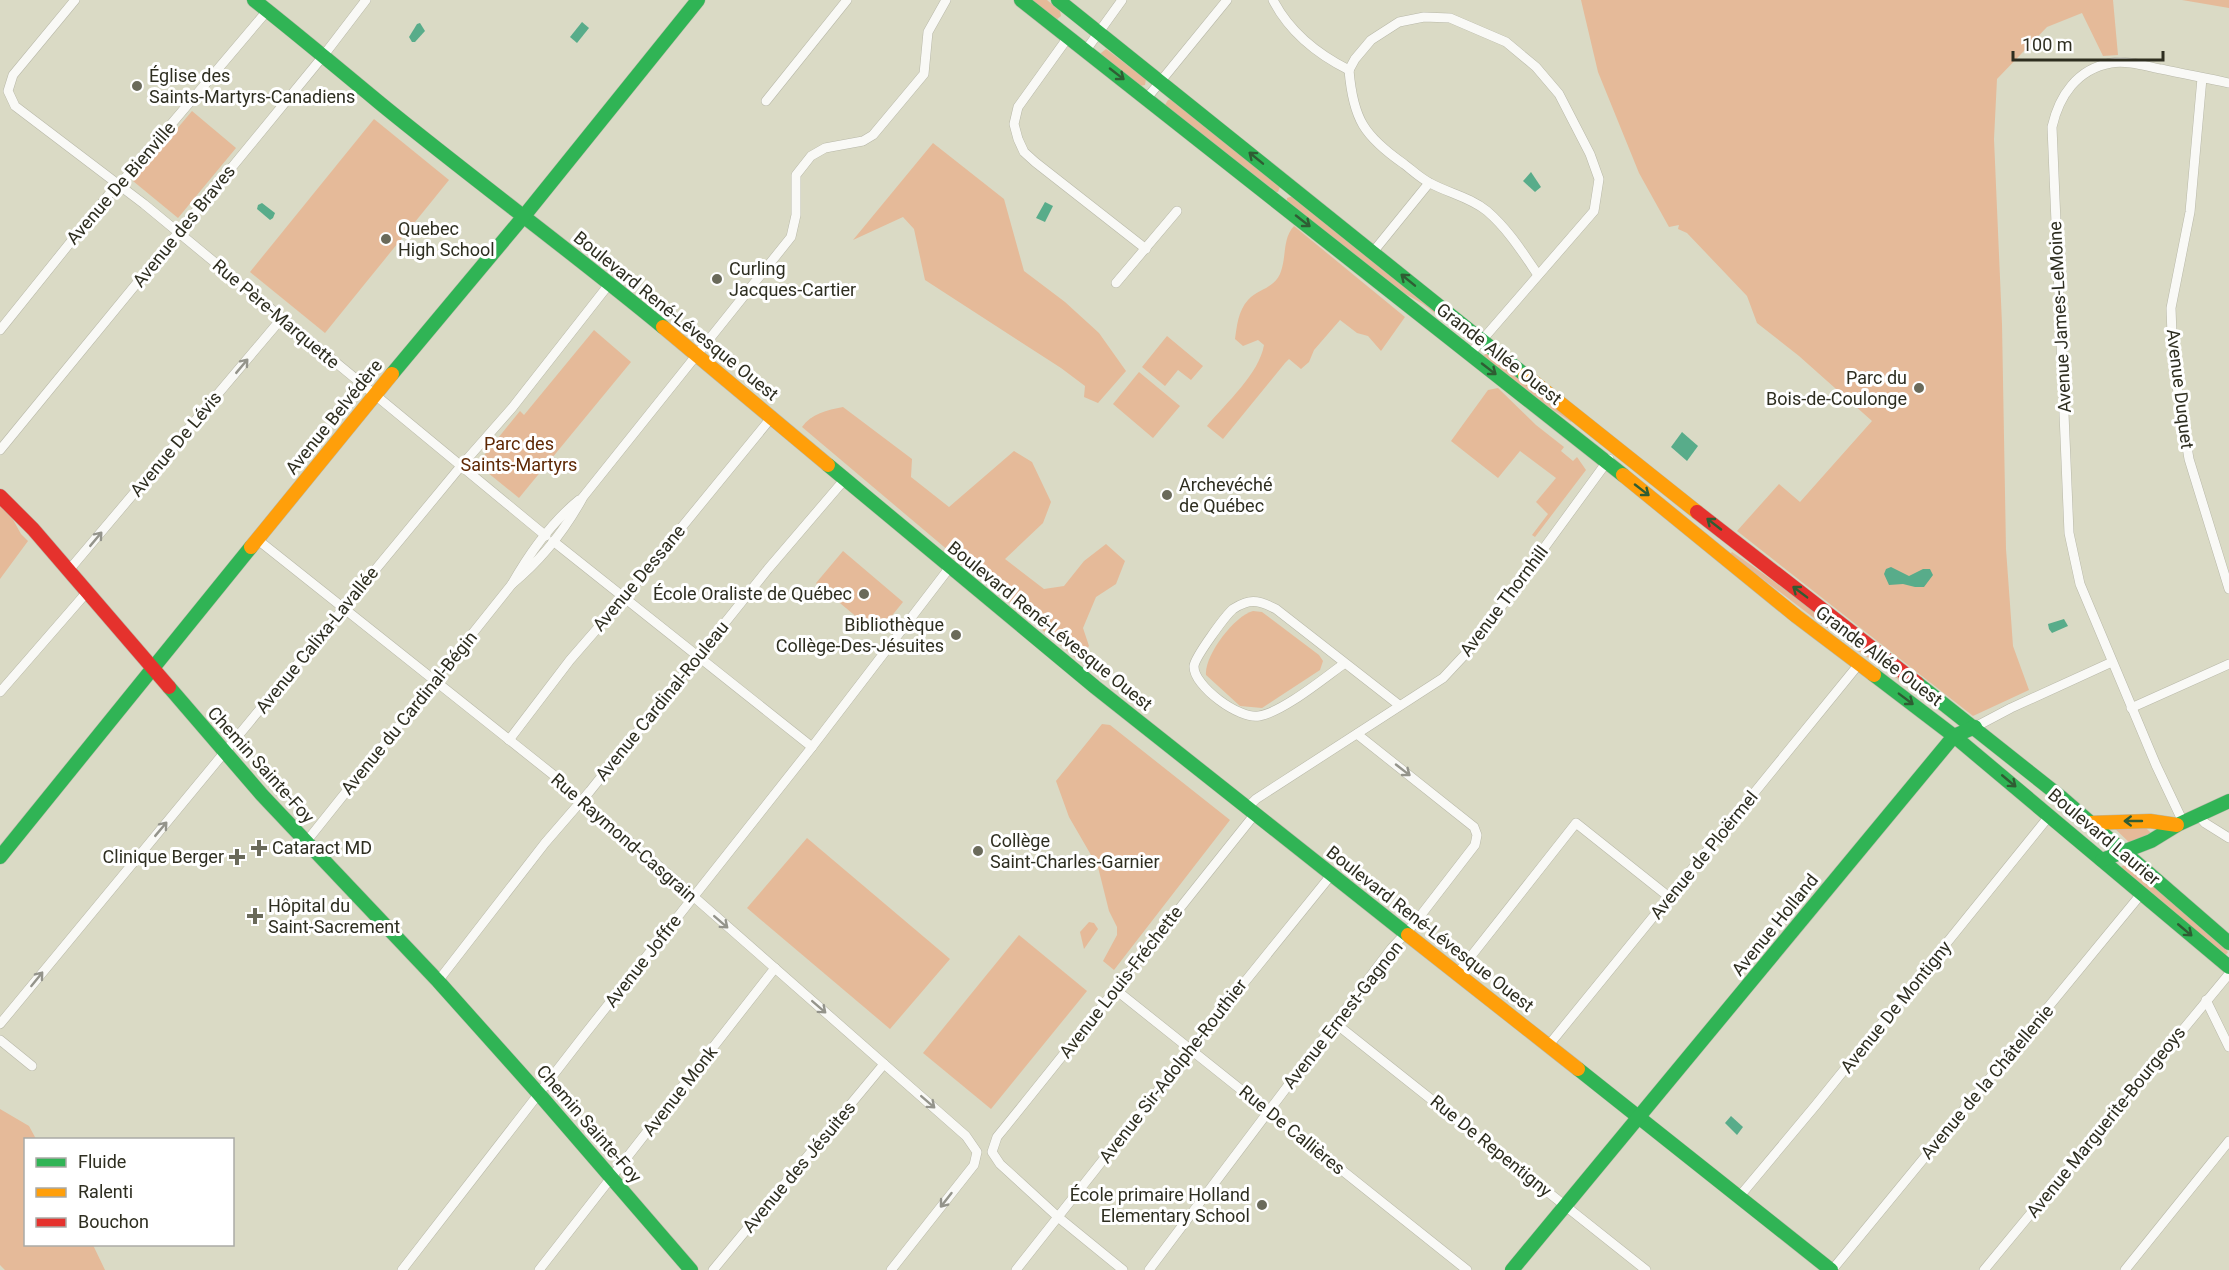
<svg xmlns="http://www.w3.org/2000/svg" width="2229" height="1270" font-family="Roboto,sans-serif">
  <style>
    .green { fill: #e5ba99 }
    .water { fill: #58ac8a }
    .lines { fill: none; stroke-linecap: round; stroke-linejoin: round }
    .street-casing { stroke: #b8b8a8; stroke-width: 10 }
    .fast-casing { stroke: #b8b8a8; stroke-width: 15 }
    .slow-casing { stroke: #b8b8a8; stroke-width: 15 }
    .jam-casing { stroke: #b8b8a8; stroke-width: 15 }
    .street { stroke: #f9f9f6; stroke-width: 9 }
    .fast { stroke: #30b455; stroke-width: 14 }
    .slow { stroke: #ff9f0a; stroke-width: 14 }
    .jam { stroke: #e5322d; stroke-width: 14 }
    .oneway { stroke: #2f5d33 }
    .oneway2 { stroke: #94948b }
    .poi-dot { fill: #6a6a5a; stroke: #fff; stroke-width: 2 }
    .labels { text-anchor: middle; stroke-width: 6; stroke-linejoin: round; paint-order: stroke }
    .poi-label { font-size: 18px; fill: #2e2e20; stroke: #fff; text-anchor: start }
    .street-label { font-size: 18px; fill: #2e2e20; stroke: #fff }
    .park-label { font-size: 18px; fill: #5e2804; stroke: #fff }
  </style>
  <rect width="100%" height="100%" fill="#dadac5"/>
  <g class="green">
    <polygon points="1030,0 1047,0 1060,11 1061,16 1056,20"/>
    <polygon points="1581,0 2113,0 2118,55 2103,56 2082,13 2047,27 1997,79 1994,139 2002,324 2006,549 2013,646 2029,690 1973,716 1737,531 1779,484 1800,502 1872,421 1799,356 1757,323 1747,296 1687,233 1678,229 1679,225 1669,227 1639,173 1598,72"/>
    <polygon points="2182,0 2229,0 2229,8"/>
    <polygon points="1106,49 1146,79 1145,85 1139,86 1101,56 1101,53"/>
    <polygon points="1171,99 1280,187 1278,192 1276,192 1165,105 1168,100"/>
    <polygon points="192,111 236,148 178,218 133,181"/>
    <polygon points="374,119 449,180 325,333 250,272"/>
    <polygon points="933,143 1004,199 1024,271 1065,302 1099,333 1126,371 1098,403 1084,397 1085,386 1061,368 925,280 914,229 903,217 853,240"/>
    <polygon points="1293,196 1466,337 1423,304 1395,288 1287,201 1287,198"/>
    <path d="M1294 226 1405 317 1381 351 1368 336 1357 333 1340 320 1314 350 1309 362 1301 369 1289 359 1285 363 1223 439 1207 426C1226 403 1259 374 1264 345L1258 340 1243 346 1235 339C1237 326 1238 311 1248 300 1258 289 1273 289 1280 274 1287 257 1282 239 1294 226Z"/>
    <polygon points="594,330 631,362 519,498 477,464 520,411 524,415"/>
    <polygon points="1167,336 1203,366 1191,380 1178,370 1165,386 1142,367"/>
    <polygon points="1487,353 1572,420 1571,422 1505,377 1482,357"/>
    <polygon points="1139,372 1180,406 1153,438 1113,404"/>
    <polygon points="1498,388 1536,425 1564,447 1561,451 1573,461 1577,457 1586,470 1535,537 1532,535 1548,514 1536,502 1556,478 1520,451 1498,478 1451,441 1488,390"/>
    <path d="M843 407 912 459 911 477 949 507 1014 451 1032 462 1051 502 1043 523 1005 559 1044 589 1064 586 1084 561 1106 544 1125 561 1116 584 1096 597 1083 628 1089 646 1078 660 802 427C811 414 827 410 843 407Z"/>
    <polygon points="0,496 21,534 28,541 0,579"/>
    <polygon points="843,551 903,602 877,634 816,583"/>
    <polygon points="1732,552 1754,567 1831,623 1830,628 1827,628 1730,554"/>
    <path d="M1253 611 1262 612 1319 655 1323 661 1320 670 1262 708 1240 706 1206 675C1204 656 1234 616 1253 611Z"/>
    <polygon points="1847,636 1950,718 1879,665 1845,642 1844,637"/>
    <polygon points="1102,724 1110,725 1230,820 1114,970 1103,961 1117,935 1117,927 1109,911 1098,867 1069,817 1056,781"/>
    <polygon points="2113,827 2146,828 2151,833 2131,844"/>
    <polygon points="807,838 950,959 890,1029 747,908"/>
    <polygon points="2127,863 2228,952 2225,956 2121,867"/>
    <polygon points="1089,922 1094,923 1098,929 1084,949 1080,932"/>
    <polygon points="1019,935 1087,991 991,1109 923,1053"/>
    <polygon points="0,1109 29,1126 36,1139 26,1140 26,1244 93,1245 105,1270 5,1270 0,1265"/>
  </g>
  <g class="water">
    <polygon points="582,22 589,28 577,43 570,37"/>
    <polygon points="420,23 425,31 415,42 412,42 409,37 417,24"/>
    <polygon points="1531,172 1541,187 1535,192 1523,181"/>
    <polygon points="1045,202 1053,206 1045,222 1036,218"/>
    <polygon points="262,203 275,213 273,218 270,220 257,209 258,205"/>
    <polygon points="1682,432 1698,446 1687,461 1671,447"/>
    <polygon points="1891,567 1909,576 1923,569 1930,569 1933,575 1924,587 1915,587 1903,584 1889,585 1884,574 1886,569"/>
    <polygon points="2064,619 2068,626 2052,633 2049,629 2048,624"/>
    <polygon points="1731,1116 1743,1127 1737,1135 1725,1123"/>
  </g>
  <g class="lines">
    <g class="street-casing">
      <g id="street">
        <polyline points="75,0 13,75 8,91 15,106 144,204 546,536"/>
        <path d="M1273 0C1290 33 1317 54 1349 70"/>
        <polyline points="1069,36 1018,107 1014,124 1018,139 1024,152 1035,162 1146,249"/>
        <polyline points="1086,50 1122,0"/>
        <polyline points="1349,70 1355,59 1371,40 1399,22 1424,17 1450,18 1506,42 1536,67 1559,94 1590,154 1599,179 1594,211 1470,354"/>
        <path d="M1349 70C1353 119 1364 136 1404 164 1412 170 1420 178 1430 183 1448 193 1470 197 1487 211 1508 229 1523 253 1538 275"/>
        <polyline points="2202,78 2190,212 2171,308 2173,362 2189,459 2229,589"/>
        <polyline points="1147,98 1227,0"/>
        <polyline points="766,101 847,0"/>
        <polyline points="1373,252 1429,183"/>
        <polyline points="1116,283 1177,211"/>
        <polyline points="0,330 110,193 129,174 267,11"/>
        <polyline points="0,450 324,55 366,0"/>
        <polyline points="258,540 556,777 581,802 652,860 966,1136 977,1152 974,1165 891,1270"/>
        <polyline points="553,541 812,747"/>
        <polyline points="69,570 282,318"/>
        <path d="M512 584C541 560 565 530 583 497L791 237 796 215V175L811 156 825 148 863 141 873 135 924 74 928 32 946 0"/>
        <path d="M1345 663C1324 678 1283 712 1259 716 1240 720 1193 686 1194 666 1195 657 1225 616 1233 609 1236 607 1242 604 1245 603 1256 599 1266 604 1276 609L1399 705"/>
        <polyline points="0,692 87,592"/>
        <polyline points="2131,708 2229,664"/>
        <polyline points="1975,727 2011,708 2112,662"/>
        <polyline points="509,740 570,660 623,599 771,418"/>
        <polyline points="1247,808 1256,799 1443,678 1471,648 1609,459"/>
        <polyline points="2198,815 2205,823 2229,838"/>
        <path d="M2183 822 2156 765 2080 584 2069 533 2052 127C2059 96 2077 69 2111 63 2126 60 2146 66 2161 69 2184 74 2206 78 2229 83"/>
        <path d="M306 842 512 584C529 554 552 522 579 500"/>
        <polyline points="1457,974 1576,823 1669,897"/>
        <polyline points="438,981 545,843 590,791 768,569 845,479"/>
        <polyline points="1116,990 1467,1270"/>
        <polyline points="2206,1000 2229,1047"/>
        <polyline points="1335,1023 1646,1270"/>
        <polyline points="0,1024 461,466 512,408 610,283"/>
        <polyline points="0,1040 32,1066"/>
        <polyline points="1548,1046 1859,664"/>
        <polyline points="1739,1197 1815,1106 2050,815"/>
        <polyline points="402,1270 585,1034 812,747 950,567"/>
        <polyline points="539,1270 775,968"/>
        <polyline points="713,1270 884,1064"/>
        <polyline points="1016,1270 1197,1041 1332,874"/>
        <path d="M1123 1270 1058 1217 1000 1164 992 1152 997 1137C1084 1030 1169 921 1255 814"/>
        <polyline points="1149,1270 1391,949 1414,924 1475,845 1477,835 1474,827 1357,734"/>
        <polyline points="1832,1270 2142,893"/>
        <polyline points="1984,1270 2229,974"/>
        <polyline points="2125,1270 2229,1141"/>
      </g>
    </g>
    <g class="fast-casing">
      <g id="fast">
        <path d="M254 0C297 34 339 69 381 104 474 180 571 251 663 327"/>
        <polyline points="1021,0 1623,475"/>
        <polyline points="1058,0 1525,375"/>
        <polyline points="392,374 524,216 698,0"/>
        <polyline points="828,465 1095,687 1408,935"/>
        <polyline points="1874,675 1954,736 2229,967"/>
        <polyline points="1917,683 2062,798 2229,943"/>
        <polyline points="169,687 262,795 438,981 539,1094 691,1270"/>
        <polyline points="0,857 251,547"/>
        <polyline points="2102,860 2151,841 2177,825 2229,801"/>
        <polyline points="1578,1069 1831,1270"/>
        <polyline points="1512,1270 1954,736 1975,727"/>
      </g>
    </g>
    <g class="slow-casing">
      <g id="slow">
        <polyline points="663,327 828,465"/>
        <polyline points="1525,375 1697,512"/>
        <polyline points="1623,475 1796,616 1874,675"/>
        <polyline points="251,547 392,374"/>
        <polyline points="2089,823 2150,821 2177,825"/>
        <polyline points="1408,935 1578,1069"/>
      </g>
    </g>
    <g class="jam-casing">
      <g id="jam">
        <polyline points="0,496 33,529 169,687"/>
        <polyline points="1697,512 1917,683"/>
      </g>
    </g>
    <use href="#street" class="street"/>
    <use href="#fast" class="fast"/>
    <use href="#slow" class="slow"/>
    <use href="#jam" class="jam"/>
  </g>
  <defs><path id="oneway-shaft" d="M-6 0H5M1.5-3L5.5 0L1.5 3" fill="none" stroke-width="1.6" stroke-linecap="round" stroke-linejoin="round" transform="scale(1.5)"/></defs>
  <g class="oneway">
    <use href="#oneway-shaft" transform="translate(1117 74) rotate(38)"/>
    <use href="#oneway-shaft" transform="translate(1256 158) rotate(-141)"/>
    <use href="#oneway-shaft" transform="translate(1303 221) rotate(38)"/>
    <use href="#oneway-shaft" transform="translate(1408 280) rotate(-141)"/>
    <use href="#oneway-shaft" transform="translate(1489 369) rotate(38)"/>
    <use href="#oneway-shaft" transform="translate(1642 490) rotate(38)"/>
    <use href="#oneway-shaft" transform="translate(1714 524) rotate(-142)"/>
    <use href="#oneway-shaft" transform="translate(1800 592) rotate(-143)"/>
    <use href="#oneway-shaft" transform="translate(1906 699) rotate(37)"/>
    <use href="#oneway-shaft" transform="translate(2009 781) rotate(40)"/>
    <use href="#oneway-shaft" transform="translate(2133 821) rotate(-180)"/>
    <use href="#oneway-shaft" transform="translate(2185 930) rotate(40)"/>
  </g>
  <g class="oneway2">
    <use href="#oneway-shaft" transform="translate(242 366) rotate(-50)"/>
    <use href="#oneway-shaft" transform="translate(96 539) rotate(-50)"/>
    <use href="#oneway-shaft" transform="translate(1403 770) rotate(38)"/>
    <use href="#oneway-shaft" transform="translate(161 829) rotate(-50)"/>
    <use href="#oneway-shaft" transform="translate(721 922) rotate(41)"/>
    <use href="#oneway-shaft" transform="translate(37 979) rotate(-51)"/>
    <use href="#oneway-shaft" transform="translate(819 1007) rotate(41)"/>
    <use href="#oneway-shaft" transform="translate(928 1102) rotate(41)"/>
    <use href="#oneway-shaft" transform="translate(946 1200) rotate(128)"/>
  </g>
  <g class="poi-dot">
    <circle cx="137" cy="86" r="6"/>
    <circle cx="386" cy="239" r="6"/>
    <circle cx="717" cy="279" r="6"/>
    <circle cx="1919" cy="388" r="6"/>
    <circle cx="1167" cy="495" r="6"/>
    <circle cx="864" cy="594" r="6"/>
    <circle cx="956" cy="635" r="6"/>
    <path d="M256 839h6v6h6v6h-6v6h-6v-6h-6v-6h6z"/>
    <circle cx="978" cy="851" r="6"/>
    <path d="M234 848h6v6h6v6h-6v6h-6v-6h-6v-6h6z"/>
    <path d="M252 907h6v6h6v6h-6v6h-6v-6h-6v-6h6z"/>
    <circle cx="1262" cy="1205" r="6"/>
  </g>
  <g class="labels">
    <g class="poi-label">
      <text x="149" y="82">Église des<tspan x="149" dy="21">Saints-Martyrs-Canadiens</tspan></text>
      <text x="398" y="235">Quebec<tspan x="398" dy="21">High School</tspan></text>
      <text x="729" y="275">Curling<tspan x="729" dy="21">Jacques-Cartier</tspan></text>
      <text x="1907" y="384" text-anchor="end">Parc du<tspan x="1907" dy="21">Bois-de-Coulonge</tspan></text>
      <text x="1179" y="491">Archevéché<tspan x="1179" dy="21">de Québec</tspan></text>
      <text x="852" y="600" text-anchor="end">École Oraliste de Québec</text>
      <text x="944" y="631" text-anchor="end">Bibliothèque<tspan x="944" dy="21">Collège-Des-Jésuites</tspan></text>
      <text x="990" y="847">Collège<tspan x="990" dy="21">Saint-Charles-Garnier</tspan></text>
      <text x="272" y="854">Cataract MD</text>
      <text x="224" y="863" text-anchor="end">Clinique Berger</text>
      <text x="268" y="912">Hôpital du<tspan x="268" dy="21">Saint-Sacrement</tspan></text>
      <text x="1250" y="1201" text-anchor="end">École primaire Holland<tspan x="1250" dy="21">Elementary School</tspan></text>
    </g>
    <g class="street-label">
      <text transform="translate(121 183) rotate(-49)" y="6">Avenue De Bienville</text>
      <text transform="translate(184 226) rotate(-51)" y="6">Avenue des Braves</text>
      <text transform="translate(276 314) rotate(40)" y="6">Rue Père-Marquette</text>
      <text transform="translate(676 316) rotate(39)" y="6">Boulevard René-Lévesque Ouest</text>
      <text transform="translate(2060 317) rotate(-93)" y="6">Avenue James-LeMoine</text>
      <text transform="translate(1499 354) rotate(38)" y="6">Grande Allée Ouest</text>
      <text transform="translate(2180 389) rotate(83)" y="6">Avenue Duquet</text>
      <text transform="translate(334 417) rotate(-51)" y="6">Avenue Belvédère</text>
      <text transform="translate(176 444) rotate(-50)" y="6">Avenue De Lévis</text>
      <text transform="translate(639 578) rotate(-50)" y="6">Avenue Dessane</text>
      <text transform="translate(1504 601) rotate(-53)" y="6">Avenue Thornhill</text>
      <text transform="translate(1050 626) rotate(39)" y="6">Boulevard René-Lévesque Ouest</text>
      <text transform="translate(317 640) rotate(-51)" y="6">Avenue Calixa-Lavallée</text>
      <text transform="translate(1879 656) rotate(37)" y="6">Grande Allée Ouest</text>
      <text transform="translate(662 701) rotate(-51)" y="6">Avenue Cardinal-Rouleau</text>
      <text transform="translate(409 713) rotate(-51)" y="6">Avenue du Cardinal-Bégin</text>
      <text transform="translate(261 765) rotate(48)" y="6">Chemin Sainte-Foy</text>
      <text transform="translate(2104 837) rotate(40)" y="6">Boulevard Laurier</text>
      <text transform="translate(624 838) rotate(41)" y="6">Rue Raymond-Casgrain</text>
      <text transform="translate(1704 855) rotate(-51)" y="6">Avenue de Ploërmel</text>
      <text transform="translate(1775 925) rotate(-51)" y="6">Avenue Holland</text>
      <text transform="translate(1430 929) rotate(38)" y="6">Boulevard René-Lévesque Ouest</text>
      <text transform="translate(643 961) rotate(-52)" y="6">Avenue Joffre</text>
      <text transform="translate(1121 982) rotate(-52)" y="6">Avenue Louis-Fréchette</text>
      <text transform="translate(1896 1007) rotate(-51)" y="6">Avenue De Montigny</text>
      <text transform="translate(1343 1015) rotate(-52)" y="6">Avenue Ernest-Gagnon</text>
      <text transform="translate(1173 1071) rotate(-52)" y="6">Avenue Sir-Adolphe-Routhier</text>
      <text transform="translate(1987 1082) rotate(-50)" y="6">Avenue de la Châtellenie</text>
      <text transform="translate(680 1091) rotate(-52)" y="6">Avenue Monk</text>
      <text transform="translate(2106 1122) rotate(-51)" y="6">Avenue Marguerite-Bourgeoys</text>
      <text transform="translate(589 1124) rotate(49)" y="6">Chemin Sainte-Foy</text>
      <text transform="translate(1292 1130) rotate(39)" y="6">Rue De Callières</text>
      <text transform="translate(1491 1146) rotate(39)" y="6">Rue De Repentigny</text>
      <text transform="translate(799 1167) rotate(-50)" y="6">Avenue des Jésuites</text>
    </g>
    <g class="park-label">
      <text x="519" y="450">Parc des<tspan x="519" dy="21">Saints-Martyrs</tspan></text>
    </g>
  </g>
  <rect x="24" y="1138" width="210" height="108" fill="#ffffff" stroke="#ababa6" stroke-width="1.5"/>
  <rect x="36" y="1158" width="30" height="9" fill="#30b455" stroke="#ababa6" stroke-width="1.5"/>
  <text x="78" y="1168" font-size="18" fill="#2e2e20">Fluide</text>
  <rect x="36" y="1188" width="30" height="9" fill="#ff9f0a" stroke="#ababa6" stroke-width="1.5"/>
  <text x="78" y="1198" font-size="18" fill="#2e2e20">Ralenti</text>
  <rect x="36" y="1218" width="30" height="9" fill="#e5322d" stroke="#ababa6" stroke-width="1.5"/>
  <text x="78" y="1228" font-size="18" fill="#2e2e20">Bouchon</text>
  <path d="M2013 51v9h150v-9" fill="none" stroke="#2e2e20" stroke-width="3"/>
  <text x="2022" y="51" font-size="18" fill="#2e2e20" stroke="#ffffff" stroke-width="4.5" paint-order="stroke">100 m</text>
</svg>
